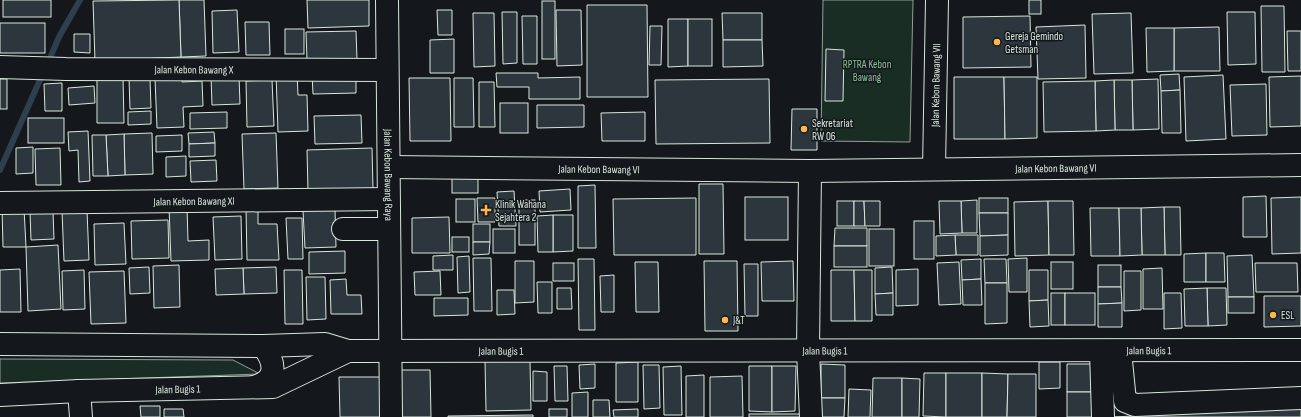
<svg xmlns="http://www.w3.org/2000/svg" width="1301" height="417" font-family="'Sofia Sans Condensed',sans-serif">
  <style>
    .green { fill: #1a2d24; stroke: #939e99 }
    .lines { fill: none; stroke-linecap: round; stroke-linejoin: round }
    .stream { stroke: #2f3f4d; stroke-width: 6 }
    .building { fill: #2c363c; stroke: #d8e6dc }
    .minor-casing { stroke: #d8e6dc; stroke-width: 24 }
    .minor { stroke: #14181c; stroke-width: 22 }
    .poi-dot { fill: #ffb74d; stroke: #14181c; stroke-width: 1.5 }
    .labels { text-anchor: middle; stroke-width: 3; stroke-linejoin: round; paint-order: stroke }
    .poi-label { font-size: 11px; fill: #d8e6dc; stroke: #14181c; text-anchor: start }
    .park-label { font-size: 11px; fill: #8ac095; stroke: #14181c }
    .street-label { font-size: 11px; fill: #d8e6dc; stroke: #14181c }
  </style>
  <rect width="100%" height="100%" fill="#14181c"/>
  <g class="green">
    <polygon points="823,0 913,0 910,142 821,141"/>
    <polygon points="0,359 233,360 260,374 0,383"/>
  </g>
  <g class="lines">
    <g class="stream">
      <polyline points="47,65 59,37 80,0"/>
      <polyline points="0,170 43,73"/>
    </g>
  </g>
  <g class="building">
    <rect x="3" y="0" width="48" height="17"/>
    <polygon points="179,0 204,0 206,56 181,57"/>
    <polygon points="179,0 181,57 95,61 93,1"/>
    <polygon points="307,0 369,0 369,26 308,28"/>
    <rect x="1029" y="0" width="12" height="14"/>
    <rect x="542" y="1" width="13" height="58"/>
    <polygon points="587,5 647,5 648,97 587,97"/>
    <polygon points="1261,6 1284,6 1285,72 1262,72"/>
    <polygon points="237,10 239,52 213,53 212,11"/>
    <polygon points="437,10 452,10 452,35 438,35"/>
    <polygon points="556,10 581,10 582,65 557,66"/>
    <polygon points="502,12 517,12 517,63 503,64"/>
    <polygon points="1227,12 1255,12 1256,64 1228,65"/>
    <polygon points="473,13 494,13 495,66 474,67"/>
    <polygon points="722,13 762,13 762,40 723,40"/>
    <polygon points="1131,13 1133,73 1094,74 1092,14"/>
    <polygon points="522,16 537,16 537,64 523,64"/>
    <polygon points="1030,16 1031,67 963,68 963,17"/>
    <polygon points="668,19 688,19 688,66 668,67"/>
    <rect x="688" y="19" width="24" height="47"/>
    <polygon points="245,22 269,22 270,55 246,55"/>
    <rect x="0" y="23" width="45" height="30"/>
    <polygon points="1085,25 1086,78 1038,79 1036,27"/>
    <polygon points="650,26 662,26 661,65 649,65"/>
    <polygon points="1219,27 1220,71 1174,71 1174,28"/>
    <polygon points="1146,28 1174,28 1174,71 1147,72"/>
    <rect x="285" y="29" width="19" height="25"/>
    <polygon points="356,31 357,59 307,60 306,32"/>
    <polygon points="1287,31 1301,31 1301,71 1288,71"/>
    <polygon points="74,34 90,34 90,53 74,52"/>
    <polygon points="454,39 454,73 430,73 430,40"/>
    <polygon points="723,40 762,40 763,66 723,67"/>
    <polygon points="826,49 844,50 843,101 825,101"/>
    <polygon points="356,72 356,93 313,94 312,73"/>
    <polygon points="276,73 297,73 298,95 307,95 308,131 278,132"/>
    <polygon points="496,73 538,73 538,78 580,77 580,99 529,99 529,87 497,87"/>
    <polygon points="1179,74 1180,90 1161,91 1160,75"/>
    <polygon points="1223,75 1226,139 1186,141 1184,77"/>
    <polygon points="239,76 240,104 212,105 211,77"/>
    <polygon points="1301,76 1301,126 1270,127 1269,77"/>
    <polygon points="954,77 1004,77 1005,139 954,139"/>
    <polygon points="1004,77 1037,77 1037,138 1005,139"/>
    <polygon points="97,78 123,78 124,123 97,123"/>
    <polygon points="129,78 150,78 151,108 130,109"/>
    <polygon points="182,78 182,82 202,81 203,106 183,107 184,127 157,128 155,79"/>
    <polygon points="409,78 450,78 451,141 410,141"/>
    <polygon points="454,78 473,78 474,127 454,127"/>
    <rect x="0" y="79" width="7" height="30"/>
    <polygon points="769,79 770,143 656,144 655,80"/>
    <polygon points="1158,79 1159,129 1133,130 1132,80"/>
    <polygon points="272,80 274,126 247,127 246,81"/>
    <polygon points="1114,80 1132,80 1133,130 1115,130"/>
    <polygon points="1114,80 1115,130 1096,131 1095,81"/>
    <polygon points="1095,81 1096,131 1044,132 1043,82"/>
    <polygon points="479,82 494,82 495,127 479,127"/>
    <polygon points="62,83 62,111 45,111 44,84"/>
    <polygon points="1266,84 1267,135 1232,136 1230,85"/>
    <polygon points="94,86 95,103 69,105 68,88"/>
    <polygon points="1180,90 1181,133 1162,133 1161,91"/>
    <rect x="500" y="103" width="28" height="30"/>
    <polygon points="537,105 584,105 584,127 537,128"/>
    <polygon points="792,109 817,109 817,150 791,150"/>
    <polygon points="151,111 151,124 128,125 128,112"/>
    <polygon points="227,112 227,128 190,129 190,113"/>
    <polygon points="645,112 645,141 602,141 601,113"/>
    <polygon points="361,115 362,143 315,144 314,116"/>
    <rect x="28" y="118" width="36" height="25"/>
    <polygon points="88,131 90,181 79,182 78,150 69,151 68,132"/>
    <polygon points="214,132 215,143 189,144 188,133"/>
    <polygon points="152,133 153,174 125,175 124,134"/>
    <polygon points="276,133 278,188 244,189 242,134"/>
    <polygon points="124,134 125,175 108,176 106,135"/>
    <polygon points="92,135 106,135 108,176 93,176"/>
    <polygon points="182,135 182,151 156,152 156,136"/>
    <polygon points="215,143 215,156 189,157 189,144"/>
    <polygon points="33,147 33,173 16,174 16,148"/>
    <polygon points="60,148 61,185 36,185 35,149"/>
    <polygon points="372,148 373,189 308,191 307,150"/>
    <polygon points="186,156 186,176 166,177 166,157"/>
    <polygon points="216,160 217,181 191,182 190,161"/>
    <rect x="452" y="177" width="26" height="16"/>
    <polygon points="699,184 723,184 724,254 699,254"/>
    <polygon points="595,185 596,248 578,248 578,186"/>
    <polygon points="570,189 571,210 540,212 539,191"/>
    <polygon points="514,191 516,226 499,226 497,192"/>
    <polygon points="1266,196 1267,237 1243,237 1243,197"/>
    <rect x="745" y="197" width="43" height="43"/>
    <polygon points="1301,197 1301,253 1272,254 1271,198"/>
    <polygon points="477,198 495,198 495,222 478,222"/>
    <polygon points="696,198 696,255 614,255 613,199"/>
    <rect x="979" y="198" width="29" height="15"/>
    <rect x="456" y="199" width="19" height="23"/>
    <rect x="519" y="200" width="16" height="45"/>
    <polygon points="977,200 977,233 962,233 961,201"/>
    <rect x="837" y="201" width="17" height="25"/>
    <polygon points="854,201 864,201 865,226 854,226"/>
    <polygon points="864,201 880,201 880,226 865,226"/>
    <polygon points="939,201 961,201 962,233 940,234"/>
    <polygon points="1048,201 1049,255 1015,256 1014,202"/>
    <polygon points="1048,201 1073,201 1074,255 1049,255"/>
    <polygon points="169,206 187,206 188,241 209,240 209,260 171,261"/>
    <polygon points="258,207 258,224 277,224 279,260 247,260 246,208"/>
    <polygon points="1164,207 1180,207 1181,255 1165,255"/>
    <polygon points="1164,207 1165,255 1142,255 1141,208"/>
    <polygon points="2,208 24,208 26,247 3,247"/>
    <polygon points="1090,208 1119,208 1120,256 1091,256"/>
    <polygon points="1119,208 1141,208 1142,255 1120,256"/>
    <polygon points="335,209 336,247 305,248 303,211"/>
    <polygon points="87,210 89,260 64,261 62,211"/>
    <polygon points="30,212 53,212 54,239 31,240"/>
    <polygon points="979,213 1008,213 1008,235 980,236"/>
    <polygon points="553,215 573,215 573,251 553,252"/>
    <polygon points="553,215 553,252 538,252 537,216"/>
    <polygon points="241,216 242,259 215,260 213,217"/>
    <polygon points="449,217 450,253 412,253 412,218"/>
    <polygon points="286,218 302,218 303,259 288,259"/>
    <polygon points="168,220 169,258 132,259 131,221"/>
    <rect x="914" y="221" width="20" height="38"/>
    <polygon points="124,223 126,264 95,265 94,224"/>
    <rect x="473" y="224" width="17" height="18"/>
    <polygon points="835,228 867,228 867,246 834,246"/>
    <rect x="493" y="229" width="22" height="24"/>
    <rect x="869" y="229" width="25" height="37"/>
    <polygon points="955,235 978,235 978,255 956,255"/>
    <polygon points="955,235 956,255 936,256 936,236"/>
    <polygon points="1008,235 1008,255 980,256 980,236"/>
    <rect x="452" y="237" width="17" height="15"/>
    <polygon points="473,242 490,242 489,254 473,255"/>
    <polygon points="58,245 61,309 28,311 26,247"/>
    <rect x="834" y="246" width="33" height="21"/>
    <polygon points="345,251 345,273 309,274 309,252"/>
    <polygon points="1206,253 1206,282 1184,282 1184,254"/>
    <polygon points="1206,253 1224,253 1225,282 1206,282"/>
    <polygon points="453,255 453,270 433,270 433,256"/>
    <polygon points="1252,255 1254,297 1228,297 1227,256"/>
    <polygon points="469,256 470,292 458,293 457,257"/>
    <polygon points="473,258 491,258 492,311 474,311"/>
    <polygon points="1027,258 1027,292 1009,292 1008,259"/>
    <polygon points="578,259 594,259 595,330 579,330"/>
    <polygon points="981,259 981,279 962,280 961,260"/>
    <polygon points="984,259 1006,259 1007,283 985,283"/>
    <polygon points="515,261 534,261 534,302 515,303"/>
    <polygon points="704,261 737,261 738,331 705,331"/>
    <polygon points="793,261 794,301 762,301 761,262"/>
    <polygon points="635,262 658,262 659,312 636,312"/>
    <polygon points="959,262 961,304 939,305 937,263"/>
    <rect x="1051" y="262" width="22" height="27"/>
    <rect x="553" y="263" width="21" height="18"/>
    <polygon points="1255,263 1297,263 1298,292 1256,292"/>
    <polygon points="744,264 758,264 758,316 745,316"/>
    <polygon points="179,265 180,307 154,308 153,266"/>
    <rect x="1098" y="265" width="23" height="22"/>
    <polygon points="149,267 150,293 130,294 129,268"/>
    <polygon points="276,267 277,293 244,294 243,268"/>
    <polygon points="892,267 893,293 875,294 875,268"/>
    <polygon points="243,268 244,294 216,295 215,269"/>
    <polygon points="1162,268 1163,309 1143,309 1143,269"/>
    <polygon points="20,269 21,312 0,312 0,270"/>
    <polygon points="918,269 918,305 896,306 896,270"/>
    <polygon points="84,270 85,309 63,310 62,271"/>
    <polygon points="284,270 302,270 303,324 285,324"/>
    <polygon points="831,270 854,270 855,321 831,321"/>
    <polygon points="854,270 872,270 872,321 855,321"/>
    <polygon points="1029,270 1048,270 1048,300 1029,301"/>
    <polygon points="124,271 126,323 91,324 89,272"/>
    <polygon points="440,271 441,295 415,295 414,272"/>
    <polygon points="1124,271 1141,271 1141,310 1124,311"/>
    <polygon points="614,275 614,312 601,312 600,276"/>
    <polygon points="306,277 325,277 326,319 307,320"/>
    <polygon points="346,279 347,295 361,295 362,314 331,314 330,280"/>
    <polygon points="981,279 982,305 963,305 962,280"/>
    <polygon points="537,282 552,282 552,313 538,313"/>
    <polygon points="985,283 1007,283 1007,323 985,324"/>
    <polygon points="1098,287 1121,287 1122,303 1098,304"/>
    <polygon points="557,288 571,288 572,309 557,309"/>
    <polygon points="1207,288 1226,288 1227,325 1208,326"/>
    <polygon points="1207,288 1208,326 1185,326 1184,289"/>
    <polygon points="497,290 514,290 515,314 497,315"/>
    <polygon points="893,293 893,315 876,315 875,294"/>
    <rect x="1051" y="293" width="14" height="32"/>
    <rect x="1065" y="293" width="30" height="32"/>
    <polygon points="1164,293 1181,293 1182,328 1164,329"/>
    <polygon points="1264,296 1301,296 1301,326 1264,327"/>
    <rect x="1228" y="297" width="26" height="16"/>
    <polygon points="434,298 468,298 468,315 434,316"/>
    <polygon points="1048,300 1049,326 1030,327 1029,301"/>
    <polygon points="1122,303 1122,327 1098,327 1098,304"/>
    <polygon points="485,361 530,361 531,410 486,411"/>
    <polygon points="638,362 638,402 616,402 616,363"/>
    <polygon points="1039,362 1060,362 1060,388 1039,389"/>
    <polygon points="595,364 595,388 580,389 579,365"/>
    <polygon points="821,364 845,365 845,398 821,398"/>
    <polygon points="1067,364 1096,364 1097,392 1067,392"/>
    <polygon points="643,365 659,365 660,408 644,409"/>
    <polygon points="554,366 567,366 568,401 555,401"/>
    <polygon points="681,366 682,415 664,415 663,367"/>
    <polygon points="749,366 772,366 772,412 749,411"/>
    <polygon points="772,366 796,366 795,411 772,412"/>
    <polygon points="398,370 430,370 431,417 399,417"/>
    <polygon points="533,371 547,372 547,401 533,401"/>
    <polygon points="924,373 946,373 946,417 923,416"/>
    <rect x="946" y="373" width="36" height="44"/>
    <polygon points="982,373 1008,374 1007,417 982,417"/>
    <polygon points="1008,374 1036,374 1036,417 1007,417"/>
    <polygon points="704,375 704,417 686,417 686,376"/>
    <polygon points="742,376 743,417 710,417 710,377"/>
    <polygon points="339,377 389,377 389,417 340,417"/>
    <polygon points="873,378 902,378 902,417 872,417"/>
    <polygon points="902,378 920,379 919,417 902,417"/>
    <polygon points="849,389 871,390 870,417 848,417"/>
    <polygon points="588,392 588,417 572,417 572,393"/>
    <rect x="1067" y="392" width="30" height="25"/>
    <polygon points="821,398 845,398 844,417 820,417"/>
    <polygon points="593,400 609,400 610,417 593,417"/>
    <polygon points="140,406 160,406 160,417 141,417"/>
    <polygon points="1301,407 1301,417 1114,417"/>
    <polygon points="164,409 183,409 184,417 164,417"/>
    <rect x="549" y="409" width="18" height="8"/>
    <polygon points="638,409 638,417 614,417 613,410"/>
    <rect x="749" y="414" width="53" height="3"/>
    <polygon points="533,415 533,417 448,417 448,416"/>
  </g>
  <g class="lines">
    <g class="minor-casing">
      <g id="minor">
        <path id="s1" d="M387 0 391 417"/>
        <path id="s2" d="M0 67 66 69 387 70"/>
        <path id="s3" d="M389 167 810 171 1301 165"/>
        <path id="s4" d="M934 169 937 0"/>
        <polyline points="810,171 808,351 811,417"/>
        <path id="s5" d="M0 203 388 199"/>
        <polyline points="343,229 388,229"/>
        <path id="s6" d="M0 344 263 346 325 344 348 351 1301 350"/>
        <polyline points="1101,351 1103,417"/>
        <polyline points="1120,351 1125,401 1135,405 1301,398"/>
        <path d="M254 387C278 380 276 363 263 346"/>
        <polyline points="79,391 81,417"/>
        <path id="s7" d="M0 395 79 391 273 387 348 351"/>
      </g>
    </g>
    <use href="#minor" class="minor"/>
  </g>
  <g class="poi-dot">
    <circle cx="997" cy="42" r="4"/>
    <circle cx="804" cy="129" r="4"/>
    <path d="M484 204h4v4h4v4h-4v4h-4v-4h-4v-4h4z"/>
    <circle cx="1273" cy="315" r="4"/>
    <circle cx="725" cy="320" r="4"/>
  </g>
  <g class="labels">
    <g class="poi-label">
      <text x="1005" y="40">Gereja Gemindo<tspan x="1005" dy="13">Getsman</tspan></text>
      <text x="812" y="127">Sekretariat<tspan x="812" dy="13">RW 06</tspan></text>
      <text x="495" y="208">Klinik Wahana<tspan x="495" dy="13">Sejahtera 2</tspan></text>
      <text x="1281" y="319">ESL</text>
      <text x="733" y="324">J&amp;T</text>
    </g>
    <g class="park-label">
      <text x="867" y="68">RPTRA Kebon<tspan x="867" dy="13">Bawang</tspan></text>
    </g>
    <g class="street-label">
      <text dy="4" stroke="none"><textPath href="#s2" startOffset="194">Jalan Kebon Bawang X</textPath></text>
      <text dy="4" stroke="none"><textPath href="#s4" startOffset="84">Jalan Kebon Bawang VII</textPath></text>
      <text dy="4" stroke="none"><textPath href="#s3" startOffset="667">Jalan Kebon Bawang VI</textPath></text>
      <text dy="4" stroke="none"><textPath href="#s3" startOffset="210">Jalan Kebon Bawang VI</textPath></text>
      <text dy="4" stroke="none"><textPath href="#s1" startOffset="175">Jalan Kebon Bawang Raya</textPath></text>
      <text dy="4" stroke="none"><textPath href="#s5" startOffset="194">Jalan Kebon Bawang XI</textPath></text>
      <text dy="4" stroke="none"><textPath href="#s6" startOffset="502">Jalan Bugis 1</textPath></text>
      <text dy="4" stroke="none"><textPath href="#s6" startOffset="826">Jalan Bugis 1</textPath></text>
      <text dy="4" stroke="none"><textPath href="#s6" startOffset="1150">Jalan Bugis 1</textPath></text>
      <text dy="4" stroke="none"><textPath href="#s7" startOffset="178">Jalan Bugis 1</textPath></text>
    </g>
  </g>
</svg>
